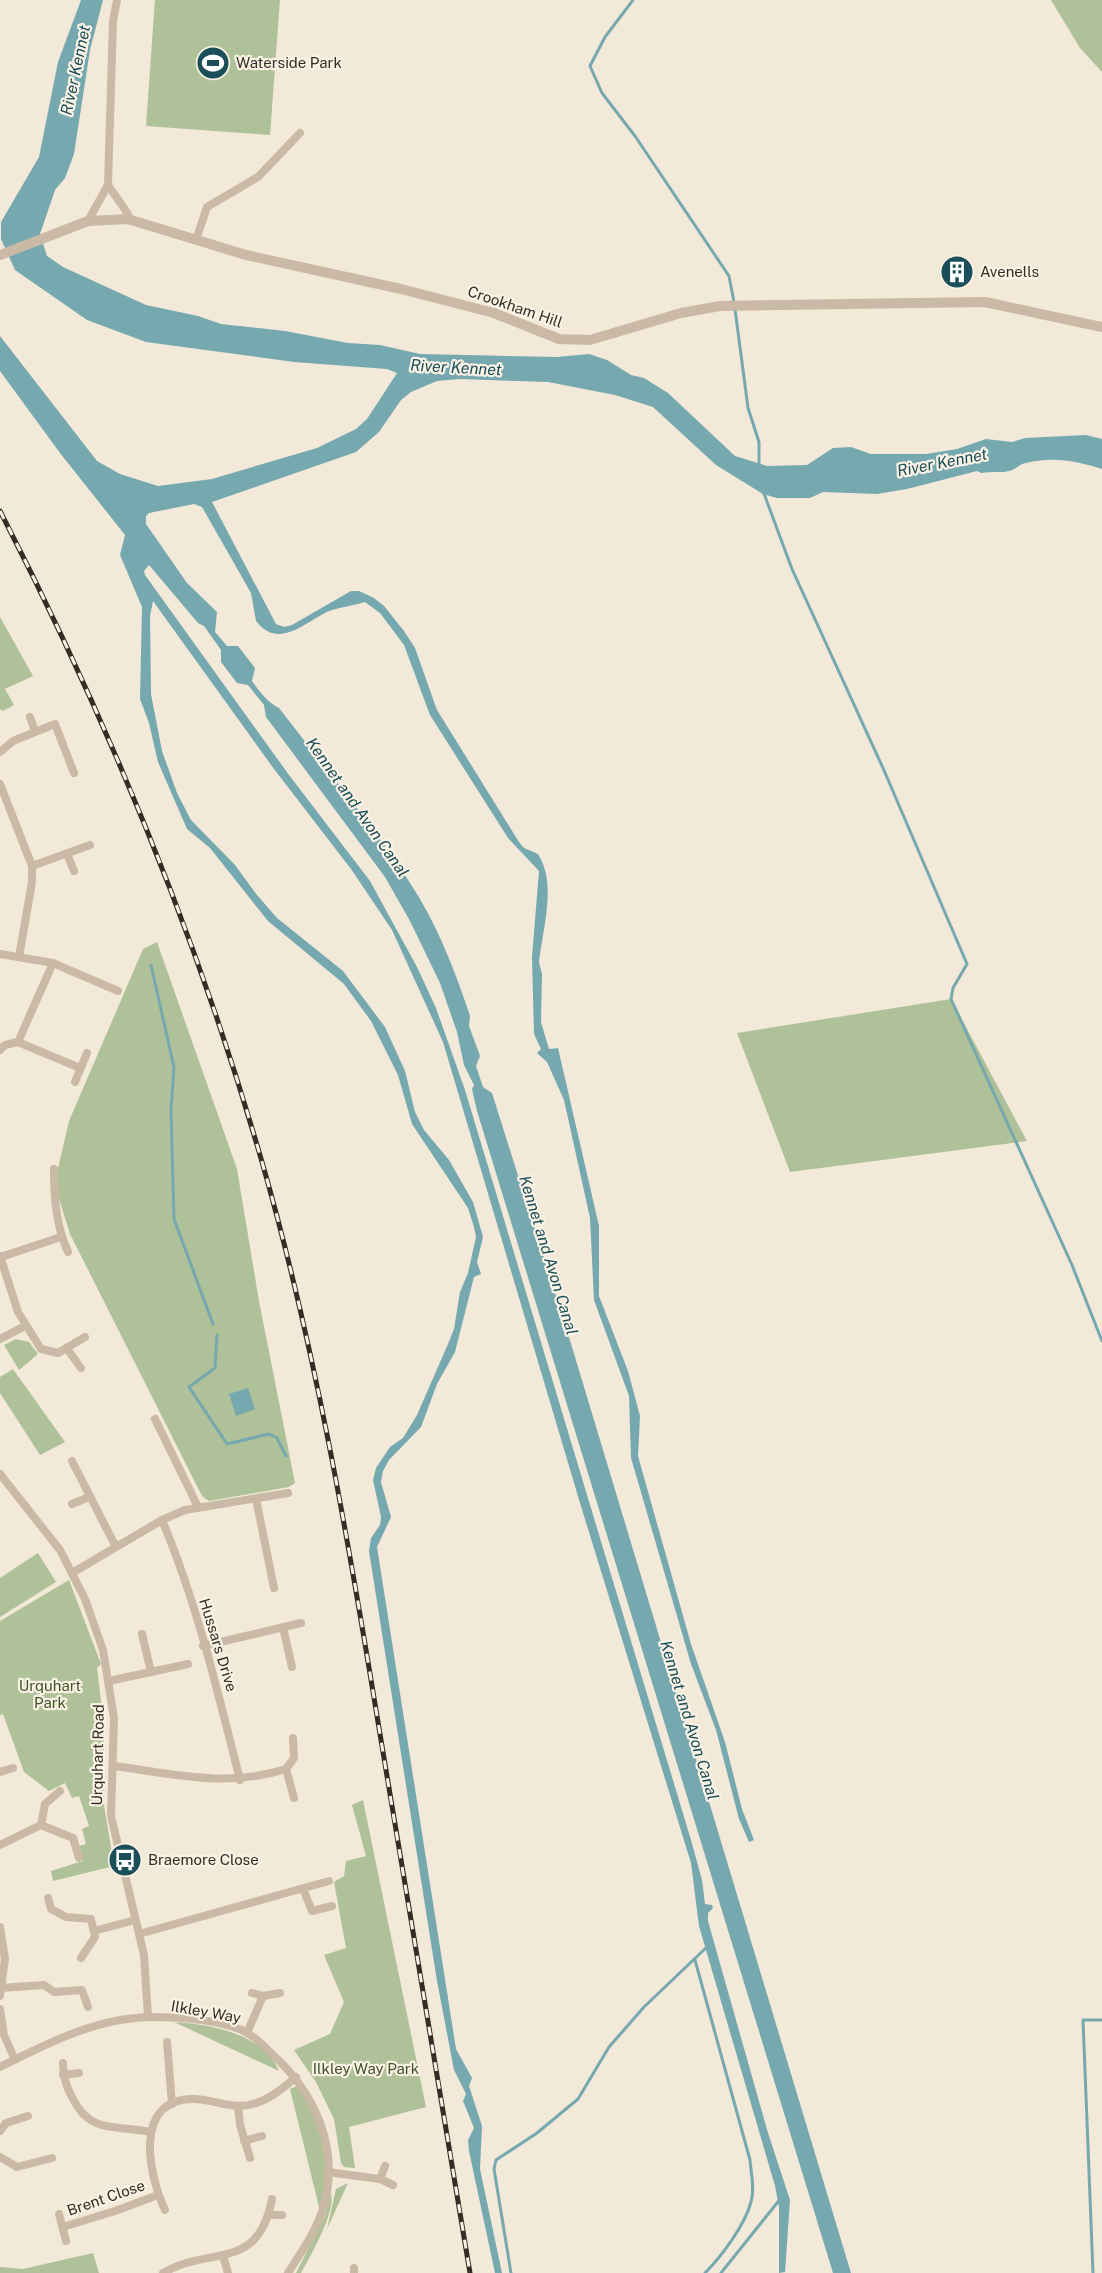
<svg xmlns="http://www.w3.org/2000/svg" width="1102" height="2273" font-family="'Public Sans',sans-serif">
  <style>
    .green { fill: #afc198 }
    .water { fill: #76a8b0 }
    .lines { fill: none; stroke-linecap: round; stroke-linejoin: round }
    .stream { stroke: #76a8b0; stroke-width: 3 }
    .minor { stroke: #cab9a4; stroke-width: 8 }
    .tertiary { stroke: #cab9a4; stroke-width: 10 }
    .rail-casing { stroke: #352c26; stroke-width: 5 }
    .rail { stroke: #faf2e5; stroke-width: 3; stroke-dasharray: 9; stroke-linecap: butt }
    .labels { text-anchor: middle; stroke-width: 4.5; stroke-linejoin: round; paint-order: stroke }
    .poi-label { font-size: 15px; fill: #352c26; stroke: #faf2e5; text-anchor: start }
    .street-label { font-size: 15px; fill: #352c26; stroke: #faf2e5 }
    .park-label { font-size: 15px; fill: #405429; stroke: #faf2e5 }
    .water-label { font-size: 16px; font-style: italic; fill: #1a4e58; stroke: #faf2e5 }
  </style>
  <rect width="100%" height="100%" fill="#f2e9d8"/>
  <g class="green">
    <polygon points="155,0 280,0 270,135 146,126"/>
    <polygon points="1051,0 1102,0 1102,72 1080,48"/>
    <polygon points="0,617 33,676 5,689 14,705 3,711 0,709"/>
    <polygon points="157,942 237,1169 259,1301 295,1483 289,1487 209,1501 202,1496 70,1234 59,1199 57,1173 69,1121 143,949"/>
    <polygon points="951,999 1027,1141 790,1172 737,1033"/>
    <polygon points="16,1339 29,1342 38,1354 19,1370 4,1345"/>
    <polygon points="13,1369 65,1442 40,1455 0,1393 0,1377"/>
    <polygon points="38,1553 56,1582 0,1617 0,1578"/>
    <polygon points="69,1580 101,1664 97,1668 104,1726 104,1805 114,1866 53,1881 51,1871 83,1861 79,1846 86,1844 82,1829 89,1826 79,1796 72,1798 65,1783 49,1791 24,1772 3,1714 0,1715 0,1621"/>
    <polygon points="363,1800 426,2107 349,2127 355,2168 344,2167 341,2163 334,2119 316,2082 294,2050 330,2034 344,2002 324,1955 346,1948 334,1882 344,1876 346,1861 366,1856 352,1805"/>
    <path d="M174 2022C210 2024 264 2034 279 2071Z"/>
    <polygon points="297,2086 319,2118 327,2172 321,2215 290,2089"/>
    <polygon points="348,2183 327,2229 336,2189"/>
    <path d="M331 2193C336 2212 311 2255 301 2273H296L325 2216Z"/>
    <polygon points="93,2253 99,2273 0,2273 0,2267 23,2269"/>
  </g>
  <g class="water">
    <path d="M81 0H103L90 50 74 154 65 178 55 190 40 234 47 256 63 267 146 305 198 316 221 324 285 331 348 343 380 345 420 354 557 357 589 354 607 360 631 375 644 378 668 393 735 456 767 466 807 465 833 448 851 447 871 454H926L957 449 986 439 1012 442 1025 438 1086 435 1102 439V469C1074 460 1051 456 1022 464 1018 466 1014 470 1009 471 1003 473 991 471 981 473L977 471 907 489 877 494 823 492 810 498H777L763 494 716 465 653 407 615 395 548 382 460 379 437 381 411 392 401 400 379 432 356 452 212 502 276 624 284 627 292 625 351 591H359L374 598 384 606 404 631 415 648 437 710 519 842 524 848 538 854C557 884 543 927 539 962L542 974 541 1022 549 1049 558 1048 599 1226V1296L628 1371 640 1416 638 1456 691 1644 725 1742 742 1809 754 1840 749 1842 739 1819 716 1730 691 1664 631 1458 629 1396 594 1300 590 1218 564 1100 547 1062 537 1053 541 1049 534 1034 532 957 539 871 508 838 430 715 404 645 380 613 365 602C353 606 338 607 327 612 304 623 278 650 256 621L251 593 202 507 194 504 149 513 146 516V524L187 583 217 612 215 632 227 646H238L255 668 252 681C260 692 267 702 279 708 327 771 379 831 420 899 441 935 457 976 470 1016L469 1026 480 1056 476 1066 483 1087 492 1093 572 1347 851 2273H833L477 1111 472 1089 474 1085 464 1065 457 1032 440 983 410 921 385 877 266 717 264 705 248 685 237 683 221 662V650L204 626 198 623 149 565 144 571 145 575 289 775 370 881 417 967 436 1008 465 1090 691 1840 702 1880 705 1904 712 1905 713 1908 708 1913V1921L768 2133 790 2200 785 2272 779 2273V2207L775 2186 699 1926 691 1863 580 1503 443 1042 392 930 351 869 274 769 153 601 150 616 151 694 162 751 177 793 191 820 235 865 257 895 277 918 343 971 385 1027 405 1071 415 1112 424 1130 449 1160 473 1202 483 1237 477 1262 481 1274 474 1277 455 1352 437 1384 421 1427 389 1460 383 1471 381 1482 391 1517 377 1547 456 2049 472 2078 469 2086 482 2126 480 2169 502 2273H495L469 2151 468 2140 474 2128 463 2101 466 2094 454 2070 437 1981 369 1551 371 1538 380 1525 381 1517 373 1480 376 1468 390 1447 403 1438 417 1415 448 1344 454 1329 460 1292 468 1273 476 1237 474 1227 468 1208 412 1124 398 1075 371 1021 344 984 268 921 210 848 187 829 158 762 149 723 140 699 142 607 120 555 125 535 60 453 0 371V336L97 461 120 474 158 486 212 479 317 448 356 429 367 419 397 373 387 369 294 362 146 342 87 320 15 270 1 239V222L39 157 58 62Z"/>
    <polygon points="248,1388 255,1409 236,1416 229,1394"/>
  </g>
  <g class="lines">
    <g class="stream">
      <polyline points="633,0 605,37 590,66 602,93 635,136 729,276 734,302"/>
      <polyline points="735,309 748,408 759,442 759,467"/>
      <polyline points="763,491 792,569 883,768 967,964 953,988 951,999 1072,1265 1102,1341"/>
      <polyline points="151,965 174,1067 171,1109 174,1219 213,1324"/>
      <polyline points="217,1335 215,1368 189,1387 227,1444 269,1434 277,1438 286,1456"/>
      <path d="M695 1960 750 2160C751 2173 755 2189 751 2202 745 2225 721 2257 705 2273"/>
      <polyline points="511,2273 494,2169 496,2160 537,2133 578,2099 609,2047 644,2007 708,1946"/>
      <polyline points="721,2273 781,2198"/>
      <polyline points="1093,2273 1083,2020 1102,2020"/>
    </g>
    <g class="minor">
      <polyline points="108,185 128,214 128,219"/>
      <polyline points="88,221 108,185 113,21 117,0"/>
      <polyline points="196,240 207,207 258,177 300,133"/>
      <polyline points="30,717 35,731"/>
      <polyline points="0,752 13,741 55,724 74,773"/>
      <polyline points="0,784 32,866 32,882 19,957"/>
      <polyline points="67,854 74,871"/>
      <polyline points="32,866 90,845"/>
      <polyline points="0,954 53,963 118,991"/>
      <polyline points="18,1042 80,1068"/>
      <polyline points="0,1050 5,1045 18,1042 53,963"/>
      <polyline points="75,1082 87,1053"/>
      <path d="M54 1169C54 1197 56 1226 68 1252"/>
      <polyline points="0,1256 18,1312 41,1349 58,1353 85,1337"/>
      <polyline points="1,1257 61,1237"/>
      <polyline points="0,1339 25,1326"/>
      <polyline points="67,1349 81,1368"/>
      <polyline points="155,1419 198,1507"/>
      <polyline points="72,1461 116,1547"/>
      <polyline points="0,1474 60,1550 85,1599 103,1650 114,1718 111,1816 144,1955 148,2017"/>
      <polyline points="256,1499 274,1588"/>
      <polyline points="72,1504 89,1497"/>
      <path d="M162 1520C197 1603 218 1693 240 1780"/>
      <polyline points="72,1573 162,1520 185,1510 288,1493"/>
      <polyline points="283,1627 292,1667"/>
      <polyline points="142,1634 151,1672"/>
      <polyline points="203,1646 301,1623"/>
      <polyline points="109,1681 188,1664"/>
      <path d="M114 1766C174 1774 226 1788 286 1769L294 1758 293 1738"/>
      <polyline points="286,1769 294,1798"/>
      <polyline points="0,1772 13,1768"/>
      <polyline points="41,1825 73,1838 79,1858"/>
      <polyline points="0,1845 41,1825 45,1804 60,1791"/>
      <polyline points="303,1889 312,1911 332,1906"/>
      <polyline points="48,1898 51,1909 66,1917 91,1919 95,1937 81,1958"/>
      <polyline points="94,1931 135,1920"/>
      <polyline points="139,1934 329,1881"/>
      <polyline points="1,1988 44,1985 54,1992 82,1990 88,2007"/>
      <polyline points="252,1993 263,1996 280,1993"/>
      <polyline points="0,1996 5,1959 0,1927"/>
      <polyline points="0,2009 4,2035 15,2060"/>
      <polyline points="247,2033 263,1996"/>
      <polyline points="167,2042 172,2104"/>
      <path d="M63 2063C63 2077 66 2087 73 2099 90 2134 117 2125 151 2132"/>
      <path d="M0 2067C46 2044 96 2018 150 2017 179 2017 217 2019 244 2031 254 2036 264 2046 272 2054 314 2092 340 2147 324 2205 317 2230 302 2251 288 2273"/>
      <polyline points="63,2075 79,2073"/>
      <polyline points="238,2106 240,2125 250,2158"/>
      <polyline points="0,2131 6,2123 28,2116"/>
      <polyline points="244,2141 262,2136"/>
      <polyline points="0,2157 17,2167 52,2158"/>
      <polyline points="327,2172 380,2179 393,2185"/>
      <polyline points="380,2179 385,2166"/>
      <path d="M165 2210C149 2176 132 2099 193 2099 213 2099 232 2110 253 2104 268 2100 284 2088 296 2077"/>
      <polyline points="59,2214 66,2241"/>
      <polyline points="269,2215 282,2215"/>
      <polyline points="63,2227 115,2211 158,2195"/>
      <polyline points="223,2256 228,2273"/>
      <path d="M163 2273C210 2245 258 2273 272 2199"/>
      <polyline points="354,2273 354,2268"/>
    </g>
    <polyline class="tertiary" points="0,255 88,221 128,219 246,255 401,289 494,313 559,339 590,340 681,313 720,306 985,302 1102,327"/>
    <g class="rail-casing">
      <path id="rail" d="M0 511C108 721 199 941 264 1169 316 1352 348 1539 379 1728 409 1910 440 2091 470 2273"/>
    </g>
    <use href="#rail" class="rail"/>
  </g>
  <defs>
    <g id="stadium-disc" transform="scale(1.725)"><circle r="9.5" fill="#1a4e58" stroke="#faf2e5"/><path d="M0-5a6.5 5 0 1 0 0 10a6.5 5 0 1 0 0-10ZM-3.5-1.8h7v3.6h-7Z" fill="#fff"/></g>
    <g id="building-disc" transform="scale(1.725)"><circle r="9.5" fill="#1a4e58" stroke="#faf2e5"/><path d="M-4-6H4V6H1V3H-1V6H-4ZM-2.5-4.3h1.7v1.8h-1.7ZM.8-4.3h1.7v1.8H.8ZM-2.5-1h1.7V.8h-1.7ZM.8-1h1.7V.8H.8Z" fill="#fff"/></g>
    <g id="bus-disc" transform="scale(1.725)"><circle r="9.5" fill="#1a4e58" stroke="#faf2e5"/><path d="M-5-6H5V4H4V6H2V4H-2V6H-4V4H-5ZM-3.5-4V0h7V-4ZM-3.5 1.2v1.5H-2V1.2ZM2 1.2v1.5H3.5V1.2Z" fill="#fff"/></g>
  </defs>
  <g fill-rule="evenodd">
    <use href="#stadium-disc" x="213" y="63"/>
    <use href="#building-disc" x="957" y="272"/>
    <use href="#bus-disc" x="125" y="1860"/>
  </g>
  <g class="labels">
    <g class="poi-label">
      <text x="236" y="68">Waterside Park</text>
      <text x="980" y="277">Avenells</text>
      <text x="148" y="1865">Braemore Close</text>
    </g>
    <g class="street-label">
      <text transform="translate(515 307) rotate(19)" y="5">Crookham Hill</text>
      <text transform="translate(218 1645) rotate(73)" y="5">Hussars Drive</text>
      <text transform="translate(98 1755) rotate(-89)" y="5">Urquhart Road</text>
      <text transform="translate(206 2012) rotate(10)" y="5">Ilkley Way</text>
      <text transform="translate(106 2198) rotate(-19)" y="5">Brent Close</text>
    </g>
    <g class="park-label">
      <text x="50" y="1691">Urquhart<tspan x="50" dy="17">Park</tspan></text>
      <text x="366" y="2074">Ilkley Way Park</text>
    </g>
    <g class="water-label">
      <text transform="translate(75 70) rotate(-78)" y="6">River Kennet</text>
      <text transform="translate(456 367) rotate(3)" y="6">River Kennet</text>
      <text transform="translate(942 462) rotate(-11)" y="6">River Kennet</text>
      <text transform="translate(358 807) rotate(55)" y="6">Kennet and Avon Canal</text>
      <text transform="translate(549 1255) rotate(73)" y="6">Kennet and Avon Canal</text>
      <text transform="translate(690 1720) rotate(73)" y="6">Kennet and Avon Canal</text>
    </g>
  </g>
</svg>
